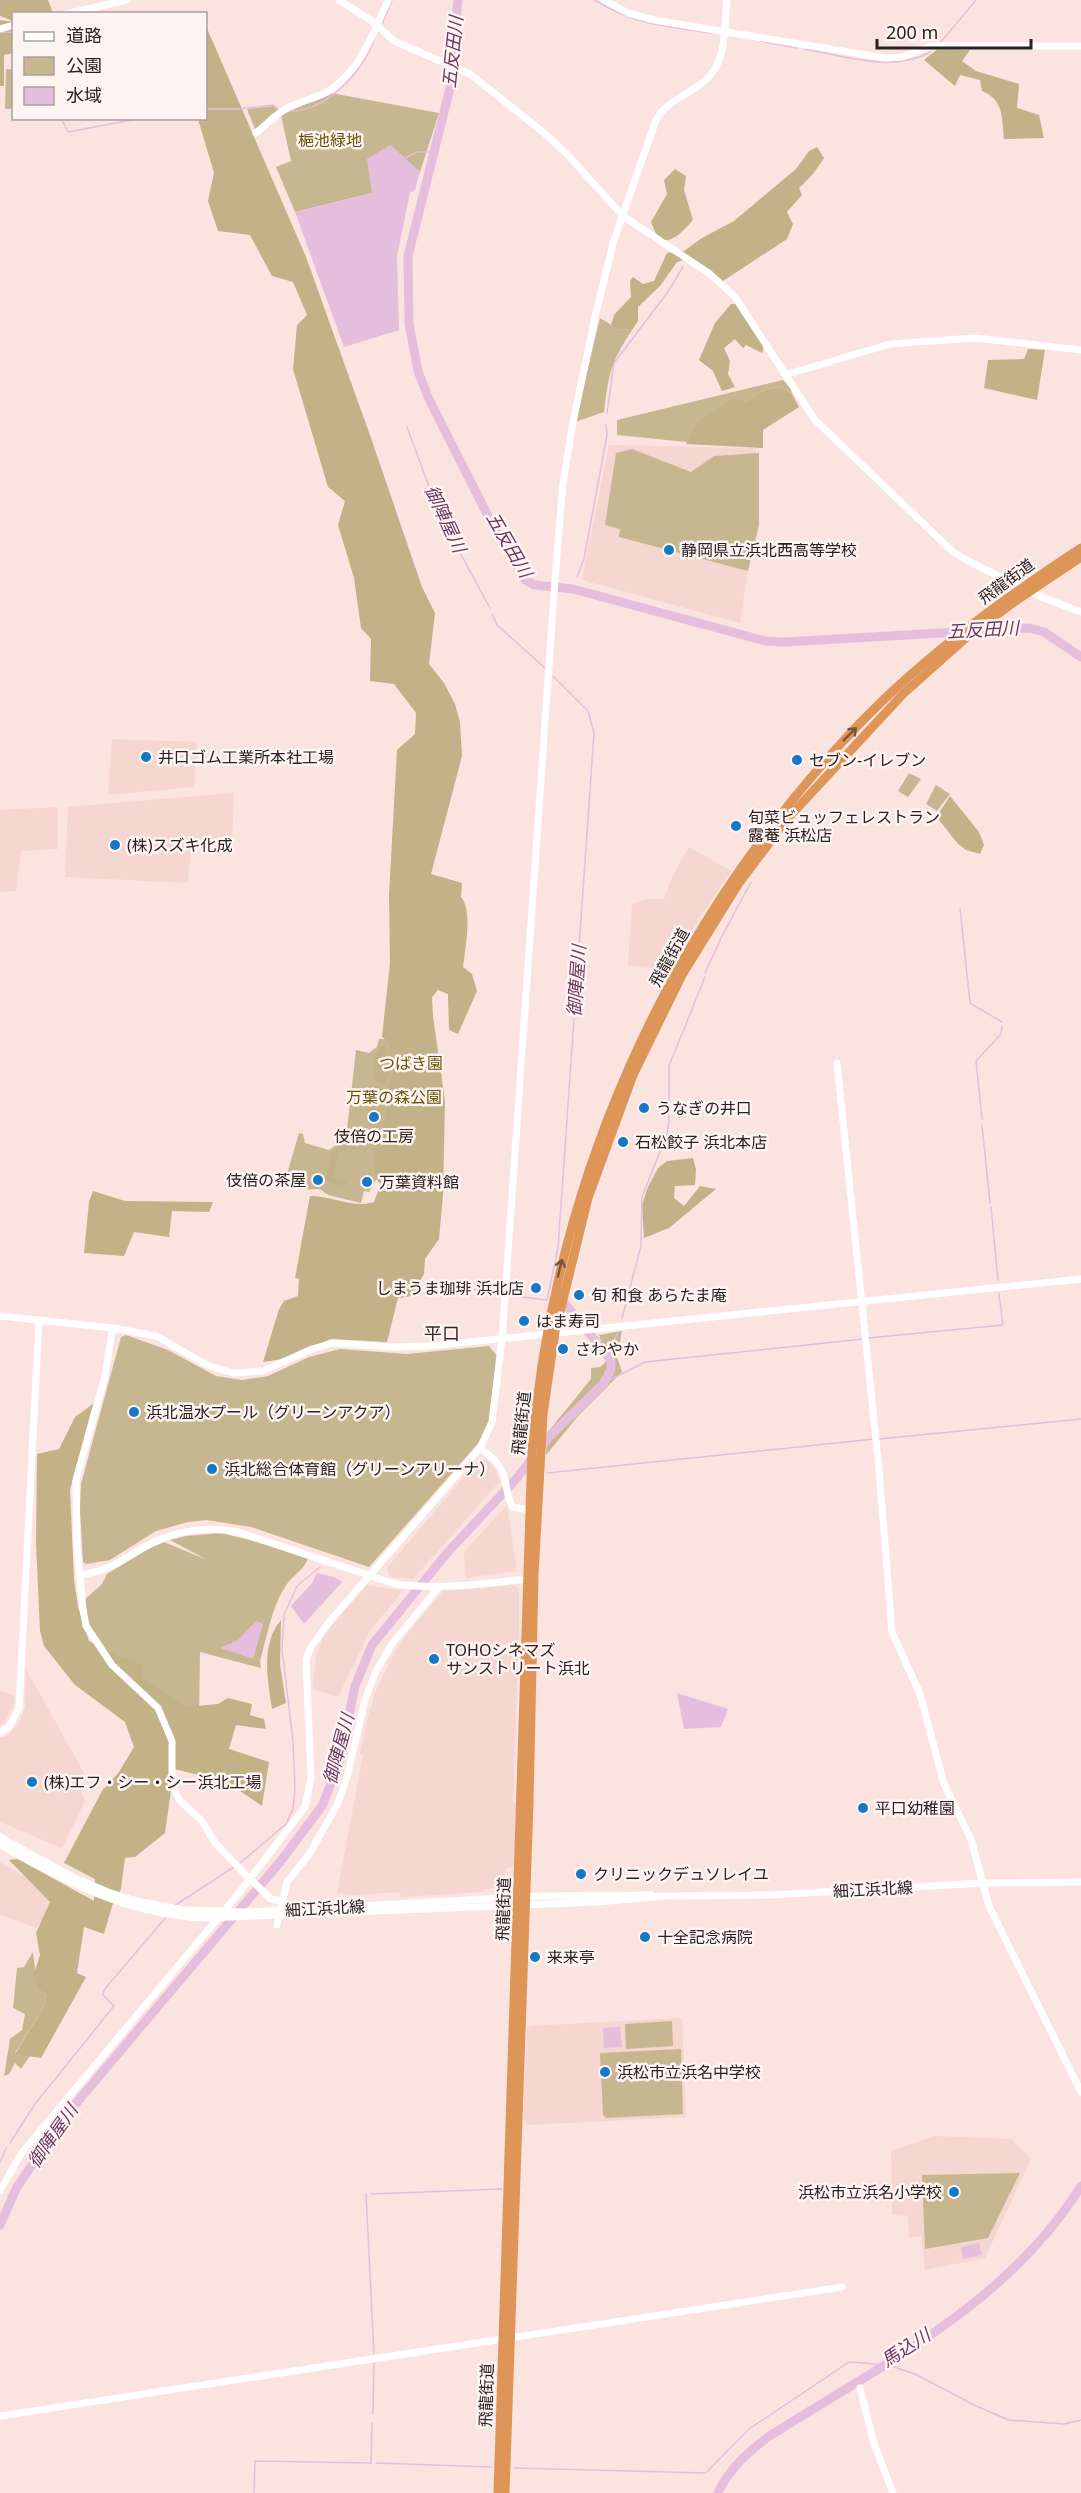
<svg xmlns="http://www.w3.org/2000/svg" width="1081" height="2493" font-family="'Noto Sans','Noto Sans JP',sans-serif">
  <style>
    .built { fill: #f6d6d0 }
    .green { fill: #c7b790 }
    .forest { fill: #c3b187 }
    .water { fill: #e6bedd }
    .lines { fill: none; stroke-linecap: round; stroke-linejoin: round }
    .stream { stroke: #e6bedd; stroke-width: 1.5 }
    .river { stroke: #e6bedd; stroke-width: 9 }
    .secondary { stroke: #fff; stroke-width: 7 }
    .highway { stroke: #de9558; stroke-width: 9 }
    .oneway { stroke: #7b5539 }
    .poi-dot { fill: #1478c4; stroke: #fef4f2; stroke-width: 2 }
    .labels { text-anchor: middle; stroke-width: 5; stroke-linejoin: round; paint-order: stroke }
    .park-label { font-size: 16px; fill: #6a5205; stroke: #fef4f2 }
    .poi-label { font-size: 16px; fill: #2a2120; stroke: #fef4f2; text-anchor: start }
    .street-label { font-size: 16px; fill: #2a2120; stroke: #fef4f2 }
    .water-label { font-size: 18px; font-style: italic; fill: #693760; stroke: #fef4f2 }
    .neighbourhood-label { font-size: 18px; fill: #372622; stroke: #fef4f2 }
  </style>
  <rect width="100%" height="100%" fill="#fbe3df"/>
  <g class="built">
    <polygon points="609,445 756,448 755,523 740,623 582,580"/>
    <polygon points="112,739 197,742 194,787 108,795"/>
    <polygon points="234,793 232,849 191,846 188,883 65,877 68,807"/>
    <polygon points="58,807 58,849 21,851 16,891 0,892 0,810"/>
    <polygon points="689,847 731,871 689,934 669,971 628,965 632,904 646,899 664,899 672,877"/>
    <polygon points="479,1459 486,1459 495,1467 500,1481 413,1579 390,1577 387,1568"/>
    <polygon points="507,1505 517,1571 466,1578 464,1552"/>
    <polygon points="367,1585 402,1591 370,1631 338,1697 313,1689 316,1657 324,1635"/>
    <polygon points="514,1585 519,1589 519,1631 513,1801 516,1804 514,1866 505,1869 504,1883 499,1888 485,1889 482,1892 403,1897 398,1892 353,1895 337,1893 363,1755 360,1754 365,1728 374,1695 393,1655 404,1638 443,1591"/>
    <polygon points="26,1669 84,1773 79,1788 85,1801 62,1848 0,1822 0,1738 7,1736 20,1722 25,1707"/>
    <polygon points="0,1691 14,1695 14,1705 5,1722 0,1726"/>
    <polygon points="0,1862 56,1896 37,1928 0,1915"/>
    <polygon points="682,2018 686,2117 528,2125 523,2120 527,2029 530,2026"/>
    <polygon points="934,2136 1011,2139 1031,2159 985,2258 925,2270 921,2236 909,2238 908,2216 892,2215 891,2151"/>
  </g>
  <g class="green">
    <polygon points="6,69 13,70 13,109 5,109"/>
    <polygon points="331,93 439,113 420,172 390,145 372,193 295,212 276,167 291,161 281,115"/>
    <polygon points="273,106 280,110 255,129 247,109"/>
    <path d="M600 318 618 329 632 330C610 364 609 373 604 412L575 422Z"/>
    <polygon points="783,380 791,389 792,394 780,387 766,389 746,402 695,424 687,442 617,435 617,420"/>
    <polygon points="632,449 691,472 714,456 759,453 759,525 748,571 619,537 620,529 605,525 616,453"/>
    <polygon points="909,773 921,779 908,797 898,791"/>
    <polygon points="936,785 950,794 937,811 926,804"/>
    <polygon points="426,1038 429,1059 375,1148 376,1180 369,1192 364,1191 361,1203 328,1195 320,1189 299,1190 300,1180 287,1174 299,1133 303,1134 305,1143 329,1150 346,1138 356,1050 369,1053 377,1047 379,1039"/>
    <polygon points="622,1331 617,1357 622,1372 579,1415 546,1455 547,1433 591,1379 591,1368 600,1367 608,1360 599,1335"/>
    <polygon points="126,1335 168,1350 216,1376 242,1380 268,1376 309,1357 340,1349 407,1354 489,1346 497,1356 491,1417 482,1439 369,1567 251,1527 207,1520 188,1522 156,1531 110,1560 86,1564 83,1562 80,1510 81,1484 121,1337"/>
    <path d="M221 1533 265 1544 308 1559C301 1573 294 1574 287 1584 272 1605 267 1637 260 1661L261 1668 200 1652 199 1720 115 1664 89 1624 84 1600 102 1584 107 1574 150 1548 164 1542 207 1560 170 1540 186 1536Z"/>
    <polygon points="33,1952 37,1986 47,1995 43,2008 15,2053 30,2056 21,2069 15,2063 9,2074 4,2076 10,2039 22,2030 25,2014 13,2008 17,1968 24,1967"/>
    <polygon points="672,2021 673,2046 626,2049 625,2024"/>
    <polygon points="681,2049 683,2114 606,2118 603,2115 600,2053"/>
    <polygon points="1020,2173 988,2238 925,2249 922,2175"/>
  </g>
  <g class="forest">
    <polygon points="0,0 48,0 53,13 14,14 13,21 0,16"/>
    <polygon points="0,20 14,22 13,53 4,55 4,86 0,86"/>
    <path d="M206 26 306 257 371 438 422 587 435 613 429 664 444 683 455 704 460 722 462 756 431 874 462 883 461 897C473 911 465 949 463 967L472 974 477 991 458 1034 449 1030 448 994 438 990 432 997 433 1016 445 1101 443 1195 439 1239 425 1259 424 1274 412 1296 398 1298 387 1342 331 1339 283 1359 263 1362 279 1309 284 1301 298 1296 299 1279 295 1278 310 1196C333 1196 354 1209 374 1202L379 1188 380 1184 375 1177V1148L382 1132 387 1104 386 1094 393 1072 388 1041 382 1037 390 963 389 895 397 750 415 734 416 713 394 684 370 681 371 639 361 628 354 578 338 525 345 501 328 487 293 369 297 325 307 315 293 282 272 276 250 235 218 231 208 201 214 173 198 119 206 118Z"/>
    <path d="M939 48 970 50 962 61 976 71 1019 84 1017 108 1039 115 1044 138 1004 139C1002 118 1004 100 982 91L980 80 960 75 955 86 924 60Z"/>
    <polygon points="817,147 824,158 813,174 799,188 802,195 787,212 793,224 787,239 723,281 691,258 677,262 660,286 638,307 638,321 632,330 618,329 611,325 614,315 631,297 630,281 633,277 643,284 654,281 667,253 684,251 702,238 734,221 796,169 809,151"/>
    <path d="M675 169 686 176 684 190 693 220C683 231 674 242 659 241L651 222 667 194 664 180Z"/>
    <polygon points="731,304 740,304 764,346 762,353 746,345 743,348 735,339 724,348 730,361 728,374 735,387 722,391 713,371 699,360 715,323"/>
    <polygon points="1028,349 1045,350 1037,400 984,388 988,360 1024,359"/>
    <polygon points="780,387 792,394 799,407 763,430 763,448 686,444 695,424 733,399 746,402 766,389"/>
    <polygon points="950,796 979,832 984,845 980,854 966,850 958,844 939,820 938,814"/>
    <path d="M382 1046H385C390 1057 394 1071 386 1082L381 1084 375 1081C370 1070 374 1055 382 1046Z"/>
    <path d="M375 1086 380 1087C387 1100 384 1112 381 1125L369 1126 367 1105 371 1104 376 1108 381 1106V1096L370 1094Z"/>
    <polygon points="345,1141 355,1143 355,1147 360,1148 361,1145 367,1148 367,1151 349,1148 339,1153 333,1178 347,1182 345,1186 327,1182 325,1179 333,1150"/>
    <polygon points="693,1158 696,1169 695,1185 675,1186 674,1198 684,1206 700,1186 716,1189 669,1228 644,1238 642,1206 647,1189 658,1168 667,1161"/>
    <polygon points="93,1191 125,1201 213,1202 209,1212 172,1211 169,1237 134,1232 124,1256 84,1253 89,1202"/>
    <polygon points="93,1404 70,1490 74,1580 78,1607 89,1641 118,1656 134,1660 143,1667 143,1678 186,1707 218,1704 228,1698 252,1704 250,1715 264,1719 266,1729 236,1725 229,1749 269,1762 262,1806 227,1782 174,1769 165,1833 135,1857 125,1858 121,1889 112,1906 104,1934 84,1927 77,1973 86,1977 41,2058 15,2054 43,2008 47,1995 37,1987 34,1974 40,1955 36,1933 50,1902 9,1860 18,1859 94,1901 95,1879 64,1863 102,1791 119,1772 134,1747 125,1722 75,1685 44,1646 40,1631 36,1543 37,1454 59,1449 75,1417"/>
    <path d="M281 1620 280 1665 286 1703 272 1709C268 1680 260 1645 281 1620Z"/>
  </g>
  <g class="water">
    <polygon points="390,145 420,172 415,190 410,193 397,256 399,330 344,347 295,212 372,193 367,159"/>
    <polygon points="317,1573 334,1577 342,1582 304,1624 291,1606 312,1583"/>
    <polygon points="256,1621 263,1624 253,1659 220,1648 238,1640"/>
    <polygon points="677,1693 728,1709 721,1727 684,1729"/>
    <polygon points="620,2027 622,2047 604,2048 603,2028"/>
    <polygon points="979,2243 982,2255 963,2259 961,2247"/>
  </g>
  <g class="lines">
    <g class="stream">
      <path d="M595 0C633 25 667 26 711 33"/>
      <polyline points="382,24 392,0"/>
      <polyline points="0,32 14,32"/>
      <polyline points="760,41 797,48"/>
      <polyline points="941,42 976,0"/>
      <path d="M805 49C843 56 894 73 930 52"/>
      <polyline points="206,109 238,109 273,105 278,109"/>
      <path d="M289 111C326 112 363 72 374 39"/>
      <polyline points="61,118 68,132 142,118"/>
      <polyline points="403,159 417,152 436,152"/>
      <polyline points="607,413 614,363 667,293 683,267"/>
      <polyline points="407,427 440,516 490,608"/>
      <polyline points="577,577 584,559 607,435 606,425"/>
      <polyline points="492,614 497,625 545,668"/>
      <polyline points="960,908 970,1003 1002,1022"/>
      <polyline points="705,973 721,938 751,882"/>
      <polyline points="982,1119 976,1061 1001,1034 1002,1027"/>
      <polyline points="982,1125 990,1203"/>
      <polyline points="991,1207 998,1280"/>
      <polyline points="474,1290 502,1294"/>
      <polyline points="507,1295 547,1300 558,1248 594,733 588,711 553,676"/>
      <polyline points="622,1318 641,1246 642,1197 667,1134 669,1121 669,1066 705,977"/>
      <polyline points="868,1338 1003,1325 999,1294"/>
      <polyline points="608,1355 617,1334"/>
      <polyline points="604,1383 645,1362 863,1339"/>
      <polyline points="879,1439 1081,1419"/>
      <polyline points="522,1471 526,1471"/>
      <polyline points="547,1473 874,1439"/>
      <polyline points="240,1863 286,1824 293,1809 295,1787 293,1741 282,1649 284,1615 297,1586 320,1567"/>
      <polyline points="174,1906 234,1867"/>
      <polyline points="10,2143 35,2104 114,2006 103,1995 104,1990 166,1917"/>
      <polyline points="0,2163 6,2148"/>
      <polyline points="366,2194 374,2353"/>
      <polyline points="371,2194 502,2189"/>
      <polyline points="373,2414 374,2362"/>
      <polyline points="371,2463 372,2423"/>
      <polyline points="376,2463 491,2467"/>
      <polyline points="514,2468 706,2473 749,2429 849,2362 888,2365 915,2374 976,2406 1009,2420 1064,2424 1081,2420"/>
      <polyline points="254,2493 255,2461 371,2463"/>
    </g>
    <g class="river">
      <polyline points="458,0 450,88 408,256 409,324 418,371 428,397 490,520 525,580 534,585 573,589 765,641 784,642 1029,628 1044,632 1081,657"/>
      <polyline points="0,2225 17,2187 67,2114 280,1862 322,1806 339,1764 355,1686 372,1645 447,1553 517,1478 549,1437 604,1383 611,1369 611,1360 567,1306"/>
      <path d="M718 2493C729 2469 747 2453 768 2437 881 2365 1008 2304 1081 2186"/>
    </g>
    <g class="secondary">
      <polyline points="339,0 375,23 394,41 470,74 543,132 566,153 623,216 710,274 735,297 815,420 953,552 974,564 1044,598 1081,612"/>
      <polyline points="604,0 628,13 654,20 885,58 902,57 931,46 1081,46"/>
      <polyline points="66,14 127,0"/>
      <polyline points="0,29 14,25"/>
      <path d="M256 133C267 124 277 113 289 107 303 100 319 98 332 89 361 68 374 32 388 0"/>
      <polyline points="785,375 890,344 930,341 976,338 1081,350"/>
      <polyline points="837,1063 879,1469 892,1632 920,1694 944,1784 971,1839 989,1906 1081,2092"/>
      <polyline points="0,1316 113,1328 104,1380 76,1480 77,1547 83,1609 86,1626 112,1665 158,1708 172,1741 172,1776 174,1789 180,1801 202,1821 215,1843 245,1874 271,1899 281,1901"/>
      <polyline points="113,1328 156,1336 207,1365 233,1373 263,1371 312,1349 333,1343 391,1347 430,1346 1081,1279"/>
      <path d="M480 1448C488 1454 496 1460 501 1469 508 1481 505 1496 513 1507L529 1510"/>
      <path d="M80 1575C115 1570 122 1558 152 1543 180 1529 208 1526 238 1532L395 1584C438 1590 483 1584 526 1579L531 1577"/>
      <polyline points="0,1733 9,1727 19,1708 39,1320"/>
      <polyline points="0,1837 75,1878 108,1892 136,1901 184,1910 244,1912 543,1896 651,1895"/>
      <path d="M0 1845C67 1882 126 1914 204 1918L597 1902 665 1896 770 1895 984 1883 1081 1882"/>
      <polyline points="277,1925 287,1882 310,1853 338,1803 347,1777 365,1700 376,1671 392,1644 439,1587"/>
      <path d="M0 2191 21 2154 239 1893 305 1807 311 1778 306 1660 311 1647 330 1621 480 1448 492 1422 502 1339 555 579 563 483 572 427 595 317 614 240 656 120C669 97 697 93 712 73 727 54 724 23 727 0"/>
      <polyline points="860,2388 874,2444 893,2493"/>
      <polyline points="0,2416 842,2287"/>
    </g>
    <g class="highway">
      <path d="M498 2493 532 1450C554 1183 664 935 846 738 914 664 997 603 1081 548"/>
      <polyline points="505,2493 529,1802 534,1575 543,1414 555,1332 588,1198 633,1075 682,975 739,883 788,818 903,694 968,636 1017,600 1081,557"/>
    </g>
  </g>
  <defs><path id="oneway-shaft" d="M-6 0H5M1.5-3L5.5 0L1.5 3" fill="none" stroke-width="1.6" stroke-linecap="round" stroke-linejoin="round" transform="scale(1.5)"/></defs>
  <g class="oneway">
    <use href="#oneway-shaft" transform="translate(850 734) rotate(-45)"/>
    <use href="#oneway-shaft" transform="translate(560 1268) rotate(-76)"/>
  </g>
  <g class="poi-dot">
    <circle cx="669" cy="550" r="6"/>
    <circle cx="146" cy="757" r="6"/>
    <circle cx="797" cy="760" r="6"/>
    <circle cx="736" cy="826" r="6"/>
    <circle cx="115" cy="845" r="6"/>
    <circle cx="644" cy="1108" r="6"/>
    <circle cx="374" cy="1117" r="6"/>
    <circle cx="623" cy="1142" r="6"/>
    <circle cx="318" cy="1180" r="6"/>
    <circle cx="367" cy="1182" r="6"/>
    <circle cx="536" cy="1288" r="6"/>
    <circle cx="579" cy="1295" r="6"/>
    <circle cx="524" cy="1321" r="6"/>
    <circle cx="563" cy="1349" r="6"/>
    <circle cx="134" cy="1412" r="6"/>
    <circle cx="212" cy="1469" r="6"/>
    <circle cx="434" cy="1659" r="6"/>
    <circle cx="32" cy="1782" r="6"/>
    <circle cx="863" cy="1808" r="6"/>
    <circle cx="581" cy="1874" r="6"/>
    <circle cx="645" cy="1937" r="6"/>
    <circle cx="535" cy="1957" r="6"/>
    <circle cx="605" cy="2072" r="6"/>
    <circle cx="954" cy="2192" r="6"/>
  </g>
  <g class="labels">
    <g class="park-label">
      <text x="330" y="146">梔池緑地</text>
      <text x="411" y="1069">つばき園</text>
      <text x="394" y="1103">万葉の森公園</text>
    </g>
    <g class="poi-label">
      <text x="681" y="556">静岡県立浜北西高等学校</text>
      <text x="158" y="763">井口ゴム工業所本社工場</text>
      <text x="809" y="766">セブン-イレブン</text>
      <text x="748" y="823">旬菜ビュッフェレストラン<tspan x="748" dy="18">露菴 浜松店</tspan></text>
      <text x="127" y="851">(株)スズキ化成</text>
      <text x="656" y="1114">うなぎの井口</text>
      <text x="374" y="1142" text-anchor="middle">伎倍の工房</text>
      <text x="635" y="1148">石松餃子 浜北本店</text>
      <text x="306" y="1186" text-anchor="end">伎倍の茶屋</text>
      <text x="379" y="1188">万葉資料館</text>
      <text x="524" y="1294" text-anchor="end">しまうま珈琲 浜北店</text>
      <text x="591" y="1301">旬 和食 あらたま庵</text>
      <text x="536" y="1327">はま寿司</text>
      <text x="575" y="1355">さわやか</text>
      <text x="146" y="1418">浜北温水プール（グリーンアクア）</text>
      <text x="224" y="1475">浜北総合体育館（グリーンアリーナ）</text>
      <text x="446" y="1656">TOHOシネマズ<tspan x="446" dy="18">サンストリート浜北</tspan></text>
      <text x="44" y="1788">(株)エフ・シー・シー浜北工場</text>
      <text x="875" y="1814">平口幼稚園</text>
      <text x="593" y="1880">クリニックデュソレイユ</text>
      <text x="657" y="1943">十全記念病院</text>
      <text x="547" y="1963">来来亭</text>
      <text x="617" y="2078">浜松市立浜名中学校</text>
      <text x="942" y="2198" text-anchor="end">浜松市立浜名小学校</text>
    </g>
    <g class="street-label">
      <text transform="translate(1006 581) rotate(-36)" y="6">飛龍街道</text>
      <text transform="translate(669 957) rotate(-61)" y="6">飛龍街道</text>
      <text transform="translate(521 1423) rotate(-84)" y="6">飛龍街道</text>
      <text transform="translate(873 1889) rotate(-3)" y="6">細江浜北線</text>
      <text transform="translate(325 1908) rotate(-3)" y="6">細江浜北線</text>
      <text transform="translate(503 1909) rotate(-88)" y="6">飛龍街道</text>
      <text transform="translate(486 2395) rotate(-88)" y="6">飛龍街道</text>
    </g>
    <g class="water-label">
      <text transform="translate(453 52) rotate(-84)" y="6">五反田川</text>
      <text transform="translate(445 519) rotate(65)" y="6">御陣屋川</text>
      <text transform="translate(509 545) rotate(60)" y="6">五反田川</text>
      <text transform="translate(983 630) rotate(-3)" y="6">五反田川</text>
      <text transform="translate(577 981) rotate(-86)" y="6">御陣屋川</text>
      <text transform="translate(339 1749) rotate(-75)" y="6">御陣屋川</text>
      <text transform="translate(53 2136) rotate(-55)" y="6">御陣屋川</text>
      <text transform="translate(906 2348) rotate(-33)" y="6">馬込川</text>
    </g>
    <g class="neighbourhood-label">
      <text x="442" y="1340">平口</text>
    </g>
  </g>
  <rect x="12" y="12" width="195" height="108" fill="#fef4f2" stroke="#a9a09e" stroke-width="1.5"/>
  <rect x="24" y="32" width="30" height="9" fill="#ffffff" stroke="#a9a09e" stroke-width="1.5"/>
  <text x="66" y="42" font-size="18" fill="#2a2120">道路</text>
  <rect x="24" y="57" width="30" height="18" fill="#c7b790" stroke="#a9a09e" stroke-width="1.5"/>
  <text x="66" y="72" font-size="18" fill="#2a2120">公園</text>
  <rect x="24" y="87" width="30" height="18" fill="#e6bedd" stroke="#a9a09e" stroke-width="1.5"/>
  <text x="66" y="102" font-size="18" fill="#2a2120">水域</text>
  <path d="M877 39v9h154v-9" fill="none" stroke="#2a2120" stroke-width="3"/>
  <text x="886" y="39" font-size="18" fill="#2a2120" stroke="#fef4f2" stroke-width="4.5" paint-order="stroke">200 m</text>
</svg>
